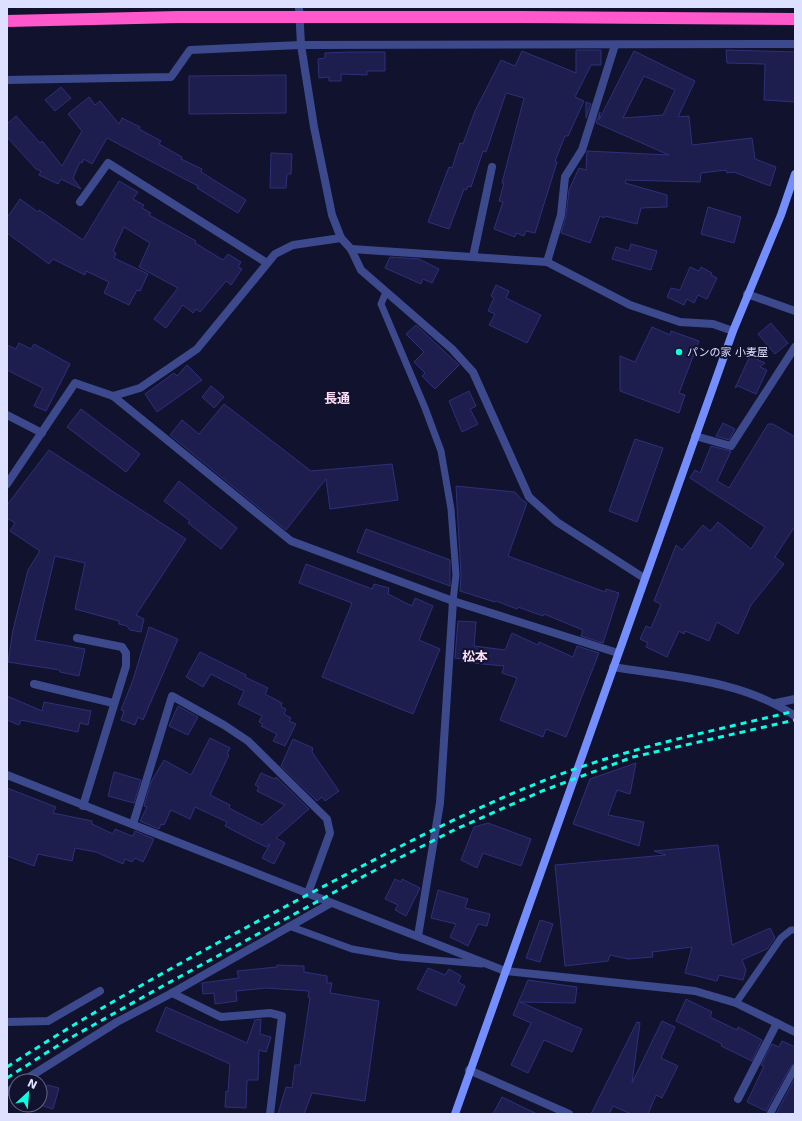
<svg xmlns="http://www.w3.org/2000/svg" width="802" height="1121" font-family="'DejaVu Sans','Noto Sans JP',sans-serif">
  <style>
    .building { fill: #1d1d4e; stroke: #2e307b; fill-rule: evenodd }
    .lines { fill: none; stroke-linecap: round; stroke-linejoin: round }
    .lane { stroke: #3c4a8d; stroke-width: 7 }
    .street { stroke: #3c4a8d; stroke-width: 8 }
    .secondary { stroke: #748eff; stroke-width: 8 }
    .highway { stroke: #ff58cc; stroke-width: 12 }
    .rail { stroke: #09ffe3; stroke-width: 3; stroke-dasharray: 6 5; stroke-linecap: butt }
    .highway-bridge { stroke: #ff58cc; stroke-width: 12 }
    .poi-dot { fill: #09ffe3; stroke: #11122d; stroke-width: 1.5 }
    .labels { text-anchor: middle; stroke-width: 4; stroke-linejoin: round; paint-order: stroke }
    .poi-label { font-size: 11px; fill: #dde1ff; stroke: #11122d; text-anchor: start }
    .quarter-label { font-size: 13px; font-weight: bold; fill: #ffdffa; stroke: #11122d }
  </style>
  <rect width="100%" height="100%" fill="#11122d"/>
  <g class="building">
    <polygon points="576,50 601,50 601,65 591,65 575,97 584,101 568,136 565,136 555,161 557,162 535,233 526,231 524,236 516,233 515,237 494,229 503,202 499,201 504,183 502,183 524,98 506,93 486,152 483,151 471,187 468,186 466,190 464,189 449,229 428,222 449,167 452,168 460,143 463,144 475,111 501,60 515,66 522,51 576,73"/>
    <polygon points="726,50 795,52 795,102 764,100 765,64 727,63"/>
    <path d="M634 51 695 81 678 117 689 116 692 145 752 138 755 159 776 167 770 186 734 172 727 173 726 170 701 173 700 182 626 180 625 183 667 195V207L641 208 637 224 605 216 604 218 600 216 590 243 561 233 566 216 569 190 579 168 586 170 587 151 669 155 596 123 600 112 599 120ZM644 76 675 90 663 115 623 118Z"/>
    <polygon points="350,52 385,52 385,71 367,71 367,75 341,74 341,81 329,81 329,77 319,78 318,59 325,58 325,53"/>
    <polygon points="286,75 286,113 189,114 189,76"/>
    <polygon points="61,87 71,98 55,111 45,100"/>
    <polygon points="89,97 95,105 100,101 119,124 122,118 140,127 139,129 161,141 159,144 182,157 181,159 202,169 201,172 246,200 238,213 197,188 198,186 107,138 92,164 84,159 82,163 80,162 73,178 81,189 61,179 58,184 39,175 41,171 36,169 7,137 7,124 16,116 40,143 42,141 62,166 82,131 68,114"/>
    <polygon points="586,102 591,104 586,118"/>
    <polygon points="271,153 292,154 291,174 287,174 286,188 270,188"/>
    <polygon points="119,181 138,192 133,199 144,205 142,208 151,213 149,215 196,241 195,243 223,260 228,254 241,262 238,267 242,269 231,285 226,281 200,312 196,309 193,313 183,305 166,328 154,319 178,288 139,267 150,243 124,227 113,251 116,253 114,258 148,274 140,291 137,290 129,305 104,293 109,282 86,271 85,275 53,259 49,264 7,233 7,218 20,199 38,212 39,210 83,240"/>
    <polygon points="708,207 741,217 734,243 701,234"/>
    <polygon points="631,244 657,251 651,270 612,259 616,247 629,251"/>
    <polygon points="390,257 419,259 439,269 432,283 423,279 421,284 385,268"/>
    <polygon points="690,267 699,271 701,267 712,273 711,275 717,278 707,299 698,295 694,303 687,299 684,305 667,297 671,288 680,290"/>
    <polygon points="496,285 509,291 506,298 541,315 527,343 489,325 495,314 488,311 494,298 491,296"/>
    <polygon points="771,323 788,343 775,354 758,334"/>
    <polygon points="416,325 459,365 435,389 422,376 425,373 414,362 424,352 406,334"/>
    <polygon points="652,327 670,335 671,331 699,341 679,393 685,395 679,413 620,391 620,356 635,362"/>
    <polygon points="19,343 31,349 34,344 70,364 46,411 34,406 43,388 7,370 7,345 16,349"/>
    <polygon points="750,356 765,363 760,367 767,370 756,394 738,386 735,388"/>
    <polygon points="187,365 202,380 157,412 145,394 174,373 177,376"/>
    <polygon points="211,386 224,397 214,408 202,397"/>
    <polygon points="469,391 476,406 470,409 478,424 462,432 449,401"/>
    <polygon points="224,404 311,471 392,464 398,500 330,509 326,479 286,530 170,435 182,420 199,434"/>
    <polygon points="81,409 140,454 126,472 67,427"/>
    <polygon points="723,423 735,429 729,440 716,436"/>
    <polygon points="768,424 773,424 795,437 795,526 775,557 784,564 751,605 738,634 717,622 709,641 685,631 684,634 679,631 667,657 646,647 648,643 640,639 646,626 651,628 661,604 654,601 676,545 682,550 703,525 710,531 718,522 751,549 765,527 690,478 695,470 700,473 711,446 731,451 717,481 729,488"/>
    <polygon points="635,439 663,448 637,522 609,511"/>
    <polygon points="49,450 186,539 136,615 144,619 141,632 130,630 127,626 119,624 119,621 75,609 85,563 55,556 35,640 85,649 79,676 60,672 60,670 8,662 13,630 28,570 40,551 10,531 15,523 7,518 7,505"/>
    <polygon points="179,481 237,528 221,549 188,523 190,521 164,501"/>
    <polygon points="456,486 515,492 522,500 527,503 508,556 605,592 606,589 619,593 603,643 581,636 583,630 544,614 543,616 518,607 517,609 496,601 495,602 460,591 461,575"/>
    <polygon points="366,529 450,560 450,586 357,552"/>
    <polygon points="306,564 372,589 374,584 389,588 388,594 412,606 415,598 433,606 419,640 440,649 413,714 322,677 352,603 299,583"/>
    <polygon points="458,621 476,622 474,646 505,650 512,633 538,645 539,642 573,657 577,646 599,653 566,737 546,729 543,737 500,720 517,678 502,673 504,666 462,662 462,659 455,658"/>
    <polygon points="149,627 178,639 143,720 138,717 135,725 121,720 124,711 121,710 133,680"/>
    <polygon points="200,652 246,675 245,677 268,688 265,694 282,703 281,707 286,709 284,714 291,718 289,721 296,724 285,746 273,741 277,734 261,726 263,724 259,722 262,716 238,704 244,691 211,674 203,687 186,677"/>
    <polygon points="7,696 42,711 44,702 91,711 88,725 80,723 78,732 21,720 19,725 7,720"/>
    <polygon points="178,706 198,717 188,735 169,726"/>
    <polygon points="210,738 230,748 227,754 229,755 210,795 230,805 229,808 262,825 285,805 257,791 259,787 255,785 261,773 275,779 276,777 309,809 276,838 285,843 274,864 262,858 270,844 266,847 246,837 225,826 227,822 195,807 190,819 171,810 164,825 161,824 159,829 140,821 147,807 144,806 151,782 164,760 191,775"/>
    <polygon points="293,739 313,748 312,752 339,791 325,801 322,797 317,801 281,766"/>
    <polygon points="636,763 630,794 617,790 608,815 644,822 639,846 573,824 590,779"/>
    <polygon points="114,772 141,780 134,803 108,796"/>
    <polygon points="7,788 56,807 53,813 92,821 92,824 113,834 115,829 129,835 133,836 135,831 154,839 143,862 135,858 132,862 125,859 123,864 96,852 75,848 72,861 38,854 34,866 7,856"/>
    <polygon points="488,823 531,839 521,866 483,853 477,868 461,860 474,827"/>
    <polygon points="718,845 732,945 770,928 775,938 767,949 742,960 746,970 743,980 719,975 717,981 685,973 692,947 652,952 653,957 628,959 610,955 608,961 565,966 555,865 666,855 654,851"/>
    <polygon points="395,879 401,882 402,879 420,888 406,916 395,910 398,905 385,899"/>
    <polygon points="438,890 468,899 465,908 490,914 487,926 478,924 468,946 450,937 456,924 431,918"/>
    <polygon points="540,920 553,924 540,962 526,958"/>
    <polygon points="277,965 304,966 304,972 327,976 327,983 332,983 330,993 379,1001 365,1101 312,1093 304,1114 278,1114 286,1087 292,1088 295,1065 300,1065 310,998 308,997 309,991 266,988 236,991 237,1001 215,1004 214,993 203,994 202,983 239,978 237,971 277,967"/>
    <polygon points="428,968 445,975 449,969 461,976 458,982 465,986 456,1006 417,989"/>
    <polygon points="528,980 577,987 575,1003 520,1002 582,1029 572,1052 544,1040 528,1073 511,1065 531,1023 513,1015"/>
    <polygon points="686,999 712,1012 710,1017 737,1030 738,1027 762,1040 752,1061 721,1046 722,1044 676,1021"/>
    <polygon points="166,1007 247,1043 255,1020 261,1019 260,1034 271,1037 266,1052 259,1050 258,1080 247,1080 246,1108 225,1107 226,1091 228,1092 230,1064 156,1031"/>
    <polygon points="662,1021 675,1027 661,1058 678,1066 662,1098 656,1095 648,1114 631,1114 613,1106 609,1114 591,1114 637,1022 640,1023 632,1083"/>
    <polygon points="782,1041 795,1047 795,1063 791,1066 766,1111 747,1102 764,1066 761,1065 772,1044 779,1047"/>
    <polygon points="795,1078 795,1114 776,1114"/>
    <polygon points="47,1085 59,1088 53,1109 40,1105 40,1088 46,1090"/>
    <polygon points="502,1097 537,1114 493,1114"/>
  </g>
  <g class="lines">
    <g class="lane">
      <polyline points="386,292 381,304 425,408 441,451 451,509 456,575 453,601"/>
      <polyline points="289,926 352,949 399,957 482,964"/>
      <polyline points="736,1003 781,938 791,930 795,930"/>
      <polyline points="770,1114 795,1068"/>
    </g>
    <g class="street">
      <polyline points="299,7 301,45 314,127 332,215 341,238 351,249 361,270 452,349 473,372 529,497 557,522 644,578"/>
      <polyline points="7,80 171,77 190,50 301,45 795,44"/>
      <polyline points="80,202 108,163 267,263"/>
      <polyline points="351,249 547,262 630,305 680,322 713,324 733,331"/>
      <polyline points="473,257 492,167"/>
      <polyline points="547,262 561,215 565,177 582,150 615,45"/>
      <polyline points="747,294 795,311"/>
      <polyline points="113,396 291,541 453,601 618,653"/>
      <polyline points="7,415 42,433"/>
      <polyline points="695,436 731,446 795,347"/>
      <polyline points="7,484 75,383 113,396 140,388 197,349 275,254 293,245 341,238"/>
      <polyline points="77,638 122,647 126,653 126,666 83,806"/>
      <path d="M613 667C675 677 742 680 795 716"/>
      <polyline points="34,684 113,703"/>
      <polyline points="776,703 795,699"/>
      <polyline points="7,775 505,971 695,991 736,1003 795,1032"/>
      <polyline points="133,824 172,696 224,725 248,741 327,819 330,833 308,893"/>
      <polyline points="418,936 440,803 453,601"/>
      <polyline points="172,993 221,1017 270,1013 282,1016 270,1114"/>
      <polyline points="7,1022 48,1021 100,991"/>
      <polyline points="469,1070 569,1114"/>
      <polyline points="23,1081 117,1022 172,993 331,903"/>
      <polyline points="7,1092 16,1086"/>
      <polyline points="738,1099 777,1023"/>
    </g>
    <polyline class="secondary" points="455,1114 733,331 781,215 795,174"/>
    <polyline class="highway" points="7,21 179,17"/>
    <g class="rail">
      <path d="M7 1067C105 1003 207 948 311 893 385 854 460 814 538 783 621 749 709 732 795 711"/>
      <polyline points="7,1078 65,1041 161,987 364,876 454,830 542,791 633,757 795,720"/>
    </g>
    <polyline class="highway-bridge" points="179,17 521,17 795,19"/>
  </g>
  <circle class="poi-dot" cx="679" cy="352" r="4"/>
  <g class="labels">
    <g class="poi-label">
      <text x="687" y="356">パンの家 小麦屋</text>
    </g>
    <g class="quarter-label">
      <text x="337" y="403">長通</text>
      <text x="475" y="661">松本</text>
    </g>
  </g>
  <rect width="802" height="1121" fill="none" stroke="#dde1ff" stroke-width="16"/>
  <g transform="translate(28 1093) rotate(26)"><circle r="19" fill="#11122d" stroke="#636581"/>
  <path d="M0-3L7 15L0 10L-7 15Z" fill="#09ffe3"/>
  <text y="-6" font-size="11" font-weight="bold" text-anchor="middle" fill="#dde1ff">N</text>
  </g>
</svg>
